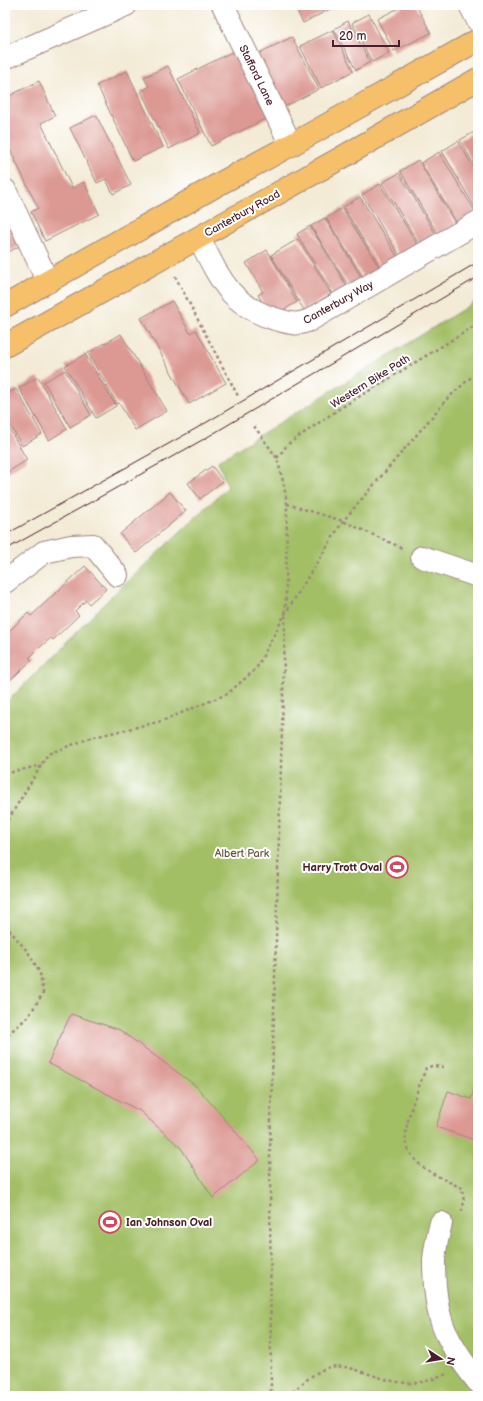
<svg xmlns="http://www.w3.org/2000/svg" width="483" height="1401" font-family="'Balsamiq Sans',sans-serif">
  <style>
    .green { fill: #a3bf66; stroke: #766f48 }
    .building { fill: #dc9892 }
    .lines { fill: none; stroke-linecap: round; stroke-linejoin: round }
    .minor-casing { stroke: #9e8580; stroke-width: 24 }
    .major-casing { stroke: #9e8580; stroke-width: 24 }
    .path { stroke: #9e8580; stroke-width: 2.5; stroke-dasharray: 3 3; stroke-linecap: butt }
    .minor { stroke: #fff; stroke-width: 22 }
    .major { stroke: #f6c06b; stroke-width: 22 }
    .tram { stroke: #4a1f2b; stroke-width: 1 }
    .labels { text-anchor: middle; stroke-width: 4; stroke-linejoin: round; paint-order: stroke }
    .street-label { font-size: 11px; fill: #4a1f2b; stroke: #fff }
    .park-label { font-size: 11px; fill: #695740; stroke: #fff }
    .poi-label { font-size: 11px; font-weight: bold; fill: #4a1f2b; stroke: #fff; text-anchor: end }
  </style>
  <rect width="100%" height="100%" fill="#fff"/>
  <filter id="ink" filterUnits="userSpaceOnUse"><feTurbulence type="fractalNoise" baseFrequency=".025" numOctaves="2"/><feDisplacementMap in="SourceGraphic" scale="8" xChannelSelector="R" yChannelSelector="G"/><feConvolveMatrix kernelMatrix="1 2 1 2 8 2 1 2 1" color-interpolation-filters="sRGB"/></filter>
  <filter id="wash" filterUnits="userSpaceOnUse"><feTurbulence type="fractalNoise" baseFrequency=".012" numOctaves="4" result="noise"/><feDisplacementMap in="SourceGraphic" scale="16" xChannelSelector="R" yChannelSelector="G"/><feGaussianBlur stdDeviation="0.9" result="paint"/><feColorMatrix in="noise" values="0 0 0 0 0 0 0 0 0 0 0 0 0 0 0 0 0 1.4 0 .05"/><feComposite in="paint" operator="in"/></filter>
  <g filter="url(#wash)">
    <rect width="100%" height="100%" fill="#f3ebd6"/>
    <polygon class="green" points="478,300 478,1396 5,1396 5,1005 6,1005 5,1002 5,704 115,593 228,487 218,461"/>
    <g id="blocks">
      <g class="building">
        <polygon points="294,5 338,5 303,23"/>
        <polygon points="405,5 416,5 431,33 394,51 377,19"/>
        <polygon points="369,14 389,53 372,62 352,23"/>
        <polygon points="348,21 370,62 356,70 334,29"/>
        <polygon points="333,30 353,71 321,88 300,46"/>
        <polygon points="292,37 319,89 282,108 255,55"/>
        <polygon points="238,49 271,116 211,146 178,79"/>
        <polygon points="168,66 200,133 169,149 141,91 149,87 144,77"/>
        <polygon points="127,71 163,147 133,161 97,85"/>
        <polygon points="39,81 55,116 41,123 72,188 84,182 99,214 45,241 31,212 38,208 5,139 5,98"/>
        <polygon points="96,115 131,185 113,194 106,179 97,183 70,128"/>
        <polygon points="478,130 478,172 460,140"/>
        <polygon points="458,141 478,175 478,213 442,151"/>
        <polygon points="439,152 476,213 458,225 421,163"/>
        <polygon points="418,160 456,225 439,236 400,171"/>
        <polygon points="399,173 437,236 420,246 382,183"/>
        <polygon points="380,184 419,247 401,258 362,195"/>
        <polygon points="360,197 400,261 383,271 343,207"/>
        <polygon points="342,208 382,272 366,282 326,218"/>
        <polygon points="5,209 23,244 5,254"/>
        <polygon points="325,218 364,282 351,290 311,226"/>
        <polygon points="310,226 349,290 336,299 297,234"/>
        <polygon points="298,239 331,294 304,310 271,255"/>
        <polygon points="267,250 297,302 271,317 258,295 263,292 246,263"/>
        <polygon points="172,301 190,333 196,330 226,383 189,404 141,318"/>
        <polygon points="121,334 167,411 135,430 119,403 117,404 88,353"/>
        <polygon points="85,354 116,406 96,418 65,366"/>
        <polygon points="65,370 91,415 70,427 44,382"/>
        <polygon points="38,377 67,429 49,440 19,388"/>
        <polygon points="16,389 42,434 22,446 5,416 5,395"/>
        <polygon points="5,421 27,460 6,473 5,471"/>
        <polygon points="212,466 223,481 200,499 188,483"/>
        <polygon points="170,492 186,511 136,553 120,534"/>
        <polygon points="85,566 106,589 89,604 86,600 75,611 79,615 53,640 51,638 39,648 29,658 32,660 6,684 5,635 28,613 31,616"/>
        <polygon points="71,1014 120,1030 196,1086 260,1160 213,1198 181,1148 140,1111 48,1063"/>
        <polygon points="475,1087 478,1088 478,1141 436,1127 448,1091 471,1099"/>
      </g>
    </g>
  </g>
  <g filter="url(#ink)">
    <use href="#blocks" fill-opacity="0" stroke="#9e8580" stroke-width="1"/>
    <g class="lines">
      <g class="minor-casing">
        <g id="minor">
          <polyline points="223,5 291,145"/>
          <polyline points="470,5 478,21"/>
          <polyline points="5,58 126,5"/>
          <polyline points="5,190 48,282"/>
          <path d="M199 238C219 277 229 305 275 319 290 323 295 326 310 320L478 222"/>
          <polyline points="422,557 478,576"/>
          <polyline points="5,582 44,552 71,546 93,545 117,575"/>
          <path d="M441 1223C438 1235 435 1248 434 1260 434 1283 436 1312 446 1333 454 1350 466 1367 478 1382"/>
        </g>
      </g>
      <g class="major-casing">
        <g id="major">
          <polyline points="5,306 219,184 291,145 478,40"/>
          <polyline points="5,346 339,159 478,79"/>
        </g>
      </g>
      <g class="path">
        <polyline points="175,276 238,396"/>
        <polyline points="254,426 277,458 284,485 287,504 286,589 270,1150 271,1396"/>
        <polyline points="277,458 288,444 339,409 478,324"/>
        <polyline points="287,504 343,521 402,548"/>
        <polyline points="5,774 41,765"/>
        <polyline points="5,825 48,754 90,738 162,721 227,694 256,669 285,614 343,521 448,398 478,371"/>
        <polyline points="5,925 28,952 40,973 43,993 28,1017 7,1035 5,1035"/>
        <path d="M444 1067 432 1066 426 1068C419 1087 403 1124 406 1143 407 1151 417 1163 424 1168 436 1176 449 1182 462 1188L464 1202 461 1214"/>
        <path d="M288 1396C301 1385 313 1372 330 1367 340 1365 351 1368 360 1371 394 1382 411 1390 446 1374"/>
      </g>
      <use href="#minor" class="minor"/>
      <use href="#major" class="major"/>
      <g class="tram">
        <polyline points="5,535 197,428 478,262"/>
        <polyline points="5,550 204,439 478,277"/>
      </g>
    </g>
  </g>
  <defs>
    <g id="stadium-ring" transform="scale(1.15)"><circle r="9.5" fill="#fff" stroke="#d1495b" stroke-width="1.5"/><path d="M0-5a6.5 5 0 1 0 0 10a6.5 5 0 1 0 0-10ZM-3.5-1.8h7v3.6h-7Z" fill="#d1495b"/></g>
  </defs>
  <g fill-rule="evenodd">
    <use href="#stadium-ring" x="397" y="867"/>
    <use href="#stadium-ring" x="110" y="1222"/>
  </g>
  <g class="labels">
    <g class="street-label">
      <text transform="translate(257 75) rotate(64)" y="4">Stafford Lane</text>
      <text transform="translate(242 213) rotate(-29)" y="4">Canterbury Road</text>
      <text transform="translate(338 302) rotate(-29)" y="4">Canterbury Way</text>
      <text transform="translate(370 381) rotate(-32)" y="4">Western Bike Path</text>
    </g>
    <g class="park-label">
      <text x="242" y="857">Albert Park</text>
    </g>
    <g class="poi-label">
      <text x="382" y="871">Harry Trott Oval</text>
      <text x="126" y="1226" text-anchor="start">Ian Johnson Oval</text>
    </g>
  </g>
  <rect width="483" height="1401" fill="none" stroke="#fff" stroke-width="20"/>
  <g transform="translate(441 1359) rotate(102)" stroke="#ffffff" stroke-width="3" paint-order="stroke">
  <path d="M0-3L7 15L0 10L-7 15Z" fill="#4a1f2b"/>
  <text y="-6" font-size="11" font-weight="bold" text-anchor="middle" fill="#4a1f2b">N</text>
  </g>
  <path d="M333 40v6h66v-6" fill="none" stroke="#4a1f2b" stroke-width="2"/>
  <text x="339" y="40" font-size="12" fill="#4a1f2b" stroke="#ffffff" stroke-width="3" paint-order="stroke">20 m</text>
</svg>
